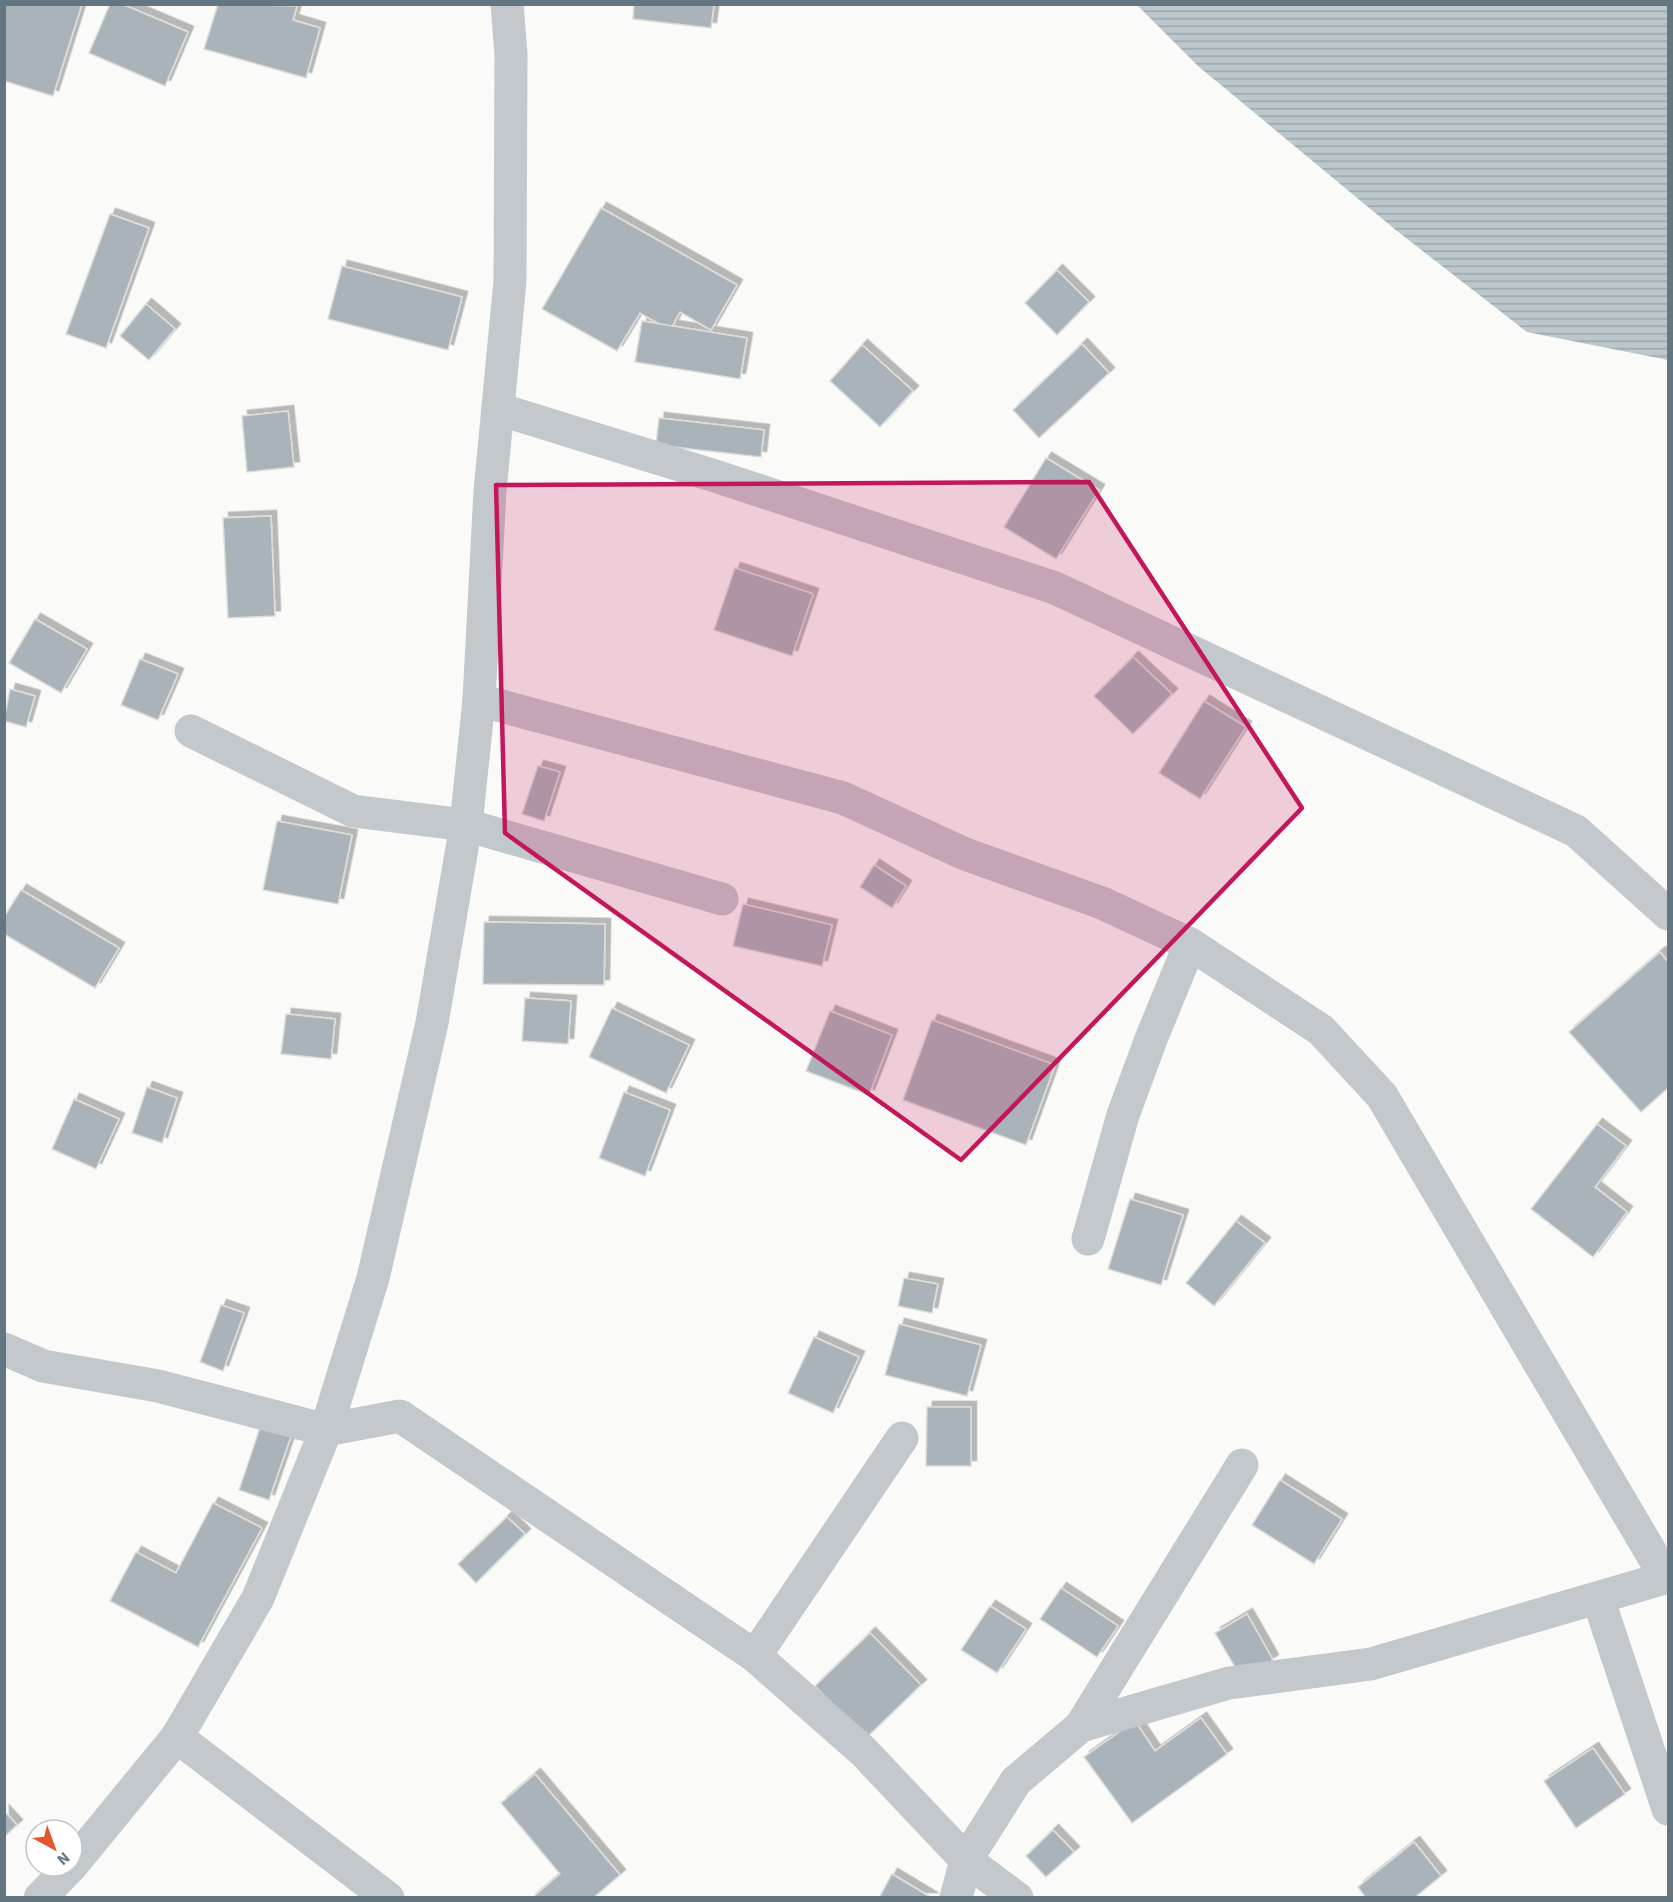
<svg xmlns="http://www.w3.org/2000/svg" width="1673" height="1902" font-family="'Source Sans 3',sans-serif">
  <style>
    .water { fill: url(#water-rules) }
    .building { fill: #aab3b9; stroke: #dcdcda; stroke-width: 1.5; filter: url(#shadow) }
    .lines { fill: none; stroke-linecap: round; stroke-linejoin: round }
    .minor { stroke: #c3c8cc; stroke-width: 33 }
    .marked { fill: #c2185b; fill-opacity: 0.2; stroke: #c2185b; stroke-width: 4.5; stroke-linejoin: round }
  </style>
  <defs>
    <pattern id="water-rules" width="6" height="5" patternUnits="userSpaceOnUse" patternTransform="scale(1.5)"><rect width="6" height="5" fill="#bbc7cb"/><path d="M0 2.5h6" fill="none" stroke="#9ca6aa"/></pattern>
    <filter id="shadow"><feDropShadow dx="5.5" dy="-5.5" stdDeviation="0" flood-color="#0004"/></filter>
  </defs>
  <rect width="100%" height="100%" fill="#fafaf8"/>
  <polygon class="water" points="1137,5 1668,5 1668,360 1527,332 1397,231 1198,66"/>
  <g class="building">
    <polygon points="4,4 82,4 53,96 4,81"/>
    <polygon points="110,4 122,4 188,32 165,86 89,53"/>
    <polygon points="218,4 297,6 293,20 320,28 306,78 204,49"/>
    <polygon points="634,4 714,4 711,28 633,19"/>
    <polygon points="601,208 737,285 711,330 680,312 670,330 640,313 617,351 542,309"/>
    <polygon points="110,214 149,228 106,348 66,334"/>
    <polygon points="342,266 462,297 448,350 328,319"/>
    <polygon points="1057,270 1089,302 1057,335 1025,303"/>
    <polygon points="146,304 175,329 149,360 120,336"/>
    <polygon points="642,321 747,338 740,379 635,362"/>
    <polygon points="1082,344 1109,373 1039,438 1013,410"/>
    <polygon points="862,345 913,391 880,427 830,381"/>
    <polygon points="288,411 294,467 247,472 242,416"/>
    <polygon points="659,418 764,430 761,457 656,445"/>
    <polygon points="1046,458 1099,490 1056,559 1004,527"/>
    <polygon points="271,516 275,616 228,618 223,518"/>
    <polygon points="735,568 813,594 792,656 714,630"/>
    <polygon points="35,619 87,649 61,693 9,663"/>
    <polygon points="1133,657 1172,694 1133,734 1094,696"/>
    <polygon points="140,659 178,674 158,720 121,705"/>
    <polygon points="10,689 35,696 26,727 4,721"/>
    <polygon points="1204,701 1246,727 1200,799 1159,773"/>
    <polygon points="538,766 560,772 544,821 522,814"/>
    <polygon points="277,821 352,835 338,904 263,890"/>
    <polygon points="874,865 906,886 892,908 860,887"/>
    <polygon points="21,890 119,948 95,988 4,934 4,917"/>
    <polygon points="743,904 832,925 822,966 733,946"/>
    <polygon points="484,922 605,924 604,985 483,984"/>
    <polygon points="1660,952 1668,962 1668,1088 1641,1112 1569,1032"/>
    <polygon points="525,998 571,1001 568,1044 522,1041"/>
    <polygon points="612,1008 689,1045 666,1093 589,1057"/>
    <polygon points="830,1011 892,1035 869,1095 806,1071"/>
    <polygon points="286,1014 335,1019 331,1059 281,1054"/>
    <polygon points="932,1020 1055,1065 1026,1145 903,1100"/>
    <polygon points="147,1087 177,1098 162,1143 132,1133"/>
    <polygon points="624,1092 670,1110 645,1176 599,1158"/>
    <polygon points="74,1099 119,1119 96,1169 52,1149"/>
    <polygon points="1597,1124 1626,1146 1595,1187 1627,1212 1593,1257 1531,1209"/>
    <polygon points="1130,1199 1183,1215 1161,1285 1108,1269"/>
    <polygon points="1236,1221 1265,1243 1214,1306 1186,1283"/>
    <polygon points="904,1278 938,1284 932,1313 898,1306"/>
    <polygon points="221,1305 244,1313 223,1371 200,1362"/>
    <polygon points="899,1324 981,1345 967,1396 885,1375"/>
    <polygon points="814,1337 859,1357 833,1413 788,1393"/>
    <polygon points="927,1407 971,1407 971,1466 926,1466"/>
    <polygon points="262,1422 292,1433 269,1500 239,1490"/>
    <polygon points="1280,1480 1342,1519 1314,1564 1252,1525"/>
    <polygon points="213,1503 262,1528 198,1647 110,1601 136,1552 176,1573"/>
    <polygon points="507,1517 525,1534 476,1583 458,1564"/>
    <polygon points="1061,1588 1118,1626 1097,1657 1040,1619"/>
    <polygon points="990,1606 1026,1629 997,1673 961,1650"/>
    <polygon points="1247,1614 1273,1660 1242,1679 1215,1633"/>
    <polygon points="870,1633 921,1685 866,1738 815,1686"/>
    <polygon points="1201,1718 1227,1754 1132,1823 1084,1757 1135,1721 1155,1751"/>
    <polygon points="1593,1748 1625,1794 1576,1828 1544,1781"/>
    <polygon points="535,1774 620,1875 593,1898 532,1898 560,1874 501,1803"/>
    <polygon points="4,1811 17,1825 4,1837"/>
    <polygon points="1053,1830 1074,1852 1046,1877 1026,1856"/>
    <polygon points="1414,1842 1441,1876 1414,1898 1366,1898 1358,1887"/>
    <polygon points="892,1874 932,1898 879,1898"/>
  </g>
  <g class="lines">
    <g class="minor">
      <polyline points="498,409 715,476 1055,588 1576,831 1668,914"/>
      <polyline points="479,700 843,798 965,854 1102,903 1190,944 1321,1030 1382,1096 1666,1578"/>
      <polyline points="191,731 353,811 466,825 722,899"/>
      <polyline points="1088,1239 1123,1115 1151,1039 1190,944"/>
      <polyline points="4,1349 43,1366 158,1386 326,1430 400,1416 755,1656 863,1751 966,1860 1017,1898"/>
      <polyline points="1598,1598 1668,1809"/>
      <polyline points="755,1656 902,1438"/>
      <polyline points="1081,1726 1242,1465"/>
      <polyline points="177,1737 388,1898"/>
      <polyline points="72,1865 177,1737 258,1598 326,1430 373,1278 432,1023 466,825 479,700 490,491 510,281 511,54 507,4"/>
      <polyline points="40,1898 71,1866"/>
      <polyline points="956,1898 966,1860 1016,1781 1081,1726 1229,1683 1371,1664 1668,1577"/>
    </g>
  </g>
  <path class="marked" d="M1089 482 1302 808 961 1160 505 833 496 485Z"/>
  <rect width="1673" height="1902" fill="none" stroke="#657683" stroke-width="12"/>
  <g transform="translate(54 1848) rotate(139)"><circle r="28" fill="#ffffff" stroke="#c1c8cd" stroke-width="1.5"/>
  <path d="M0-4.5L10 22L0 15L-10 22Z" fill="#e4572e"/>
  <text y="-9" font-size="16" font-weight="bold" text-anchor="middle" fill="#657683">N</text>
  </g>
</svg>
